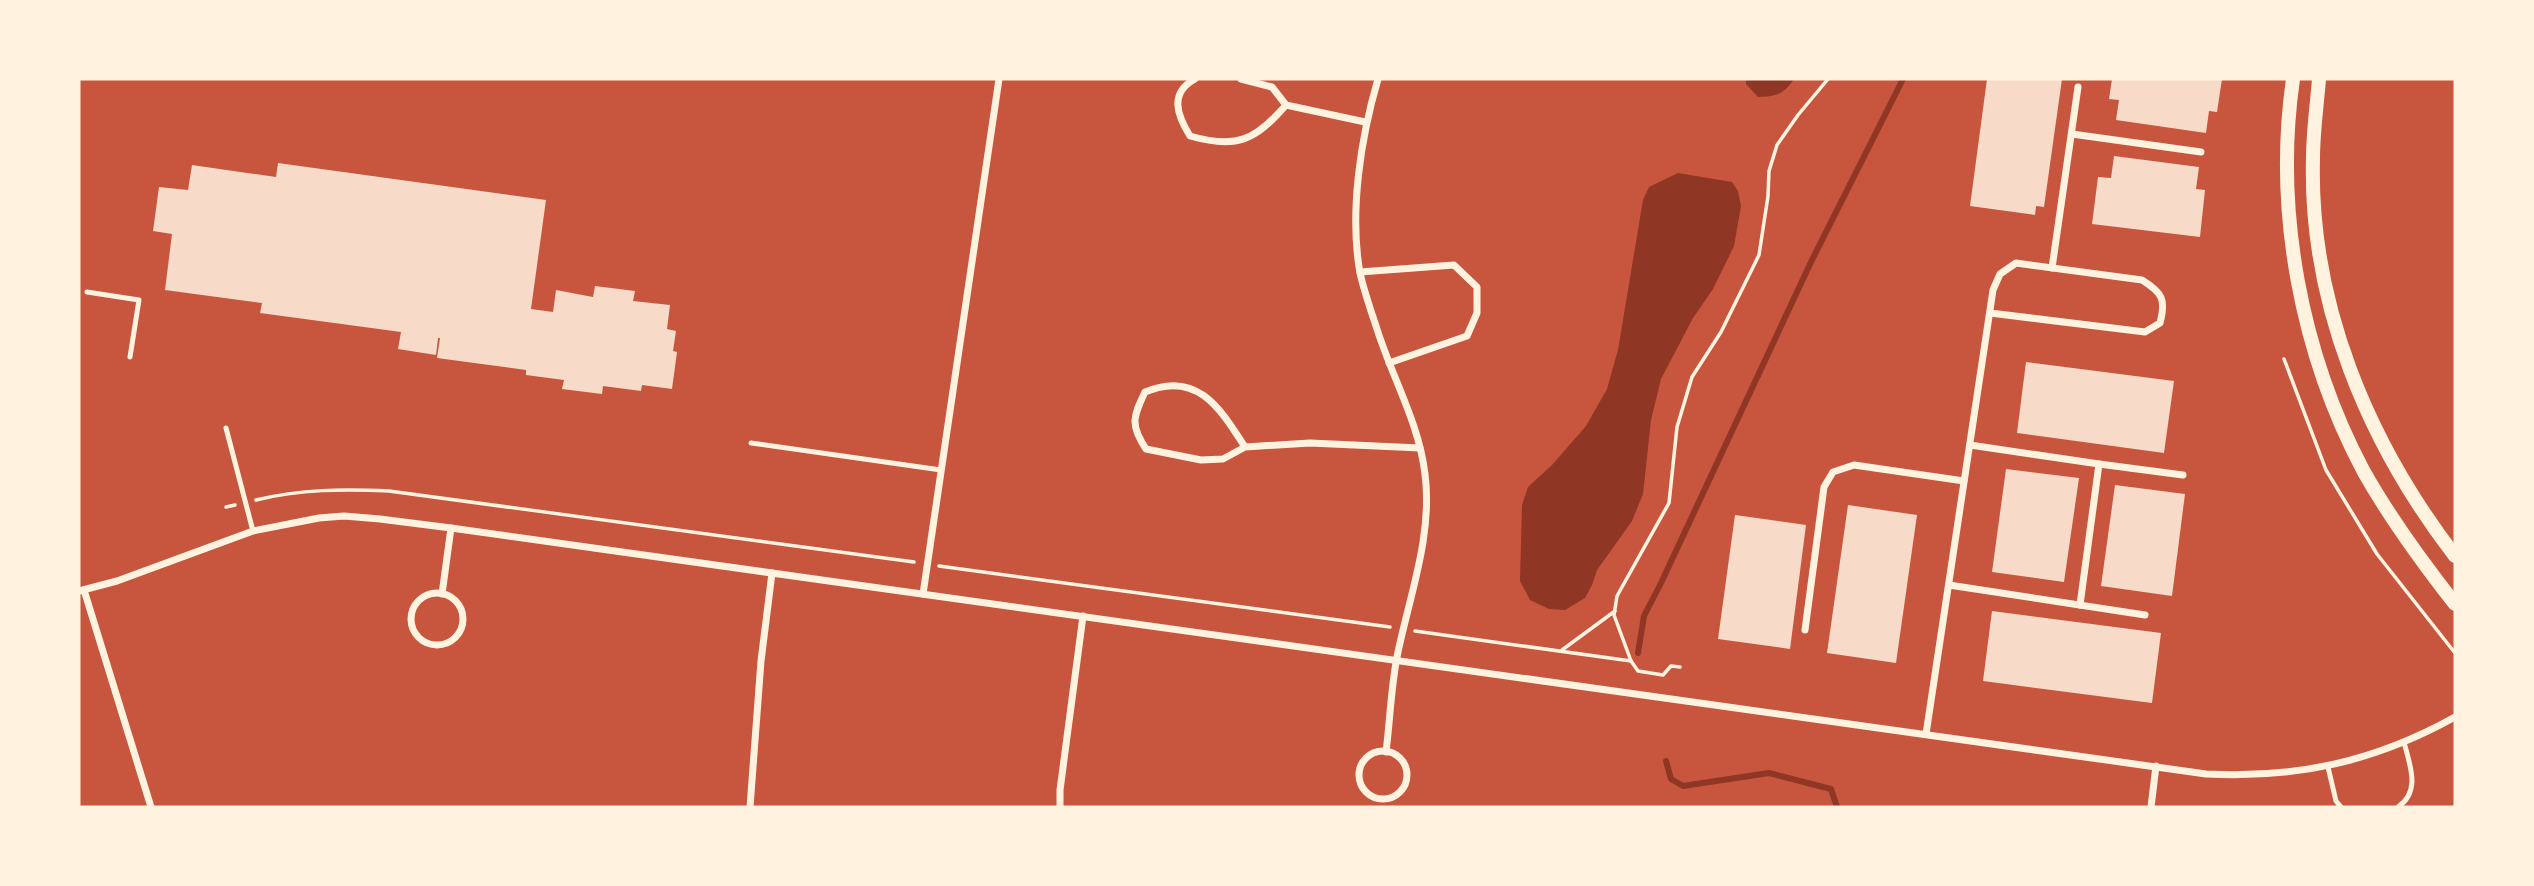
<svg xmlns="http://www.w3.org/2000/svg" width="2534" height="886" font-family="'DejaVu Sans',sans-serif">
  <style>
    .water { fill: #8f3625 }
    .lines { fill: none; stroke-linecap: round; stroke-linejoin: round }
    .stream { stroke: #8f3625; stroke-width: 6 }
    .building { fill: #f7dbc8 }
    .path { stroke: #fff3e0; stroke-width: 3.5 }
    .service { stroke: #fff3e0; stroke-width: 5 }
    .minor { stroke: #fff3e0; stroke-width: 7 }
    .secondary { stroke: #fff3e0; stroke-width: 14 }
  </style>
  <rect width="100%" height="100%" fill="#c8553d"/>
  <g class="water">
    <path d="M1746 79H1794C1784 94 1776 97 1758 97L1746 84Z"/>
    <polygon points="1678,173 1732,182 1738,191 1741,206 1734,246 1713,289 1693,318 1661,379 1651,420 1643,494 1632,521 1597,570 1592,585 1585,598 1565,610 1549,609 1530,600 1520,581 1522,505 1528,487 1552,465 1586,426 1607,389 1618,350 1643,200 1649,187"/>
  </g>
  <g class="lines">
    <g class="stream">
      <polyline points="1638,653 1644,616 1661,583 1811,262 1903,79"/>
      <polyline points="1666,761 1671,779 1683,786 1769,773 1831,789 1837,807"/>
    </g>
  </g>
  <g class="building">
    <polygon points="1987,79 2062,79 2044,207 2036,206 2035,215 1970,206"/>
    <polygon points="2112,79 2222,79 2217,112 2209,111 2206,133 2116,120 2119,100 2109,99"/>
    <polygon points="2114,156 2199,167 2196,189 2205,190 2200,237 2092,224 2098,177 2111,178"/>
    <polygon points="278,163 546,200 531,309 553,312 556,290 593,297 595,286 635,291 633,301 670,305 667,329 676,331 673,351 677,352 672,389 642,385 641,391 603,386 602,394 562,389 564,380 526,375 526,370 437,358 440,338 438,338 436,355 398,349 401,332 260,313 262,303 165,290 172,234 153,231 159,187 188,190 192,165 276,177"/>
    <polygon points="2026,362 2174,381 2164,453 2017,433"/>
    <polygon points="2006,469 2079,478 2064,582 1992,572"/>
    <polygon points="2115,485 2185,494 2172,596 2101,586"/>
    <polygon points="1848,505 1917,515 1896,663 1827,653"/>
    <polygon points="1735,515 1806,525 1790,649 1718,639"/>
    <polygon points="1992,611 2161,633 2152,703 1983,681"/>
  </g>
  <g class="lines">
    <g class="path">
      <polyline points="2284,359 2326,470 2377,554 2455,653"/>
      <path d="M256 500C301 489 343 489 389 491L914 562"/>
      <polyline points="226,507 235,505"/>
      <polyline points="939,566 1390,627"/>
      <polyline points="1415,631 1631,661"/>
      <polyline points="1562,650 1615,611"/>
      <polyline points="1680,667 1671,666 1663,675 1638,671 1631,661 1614,615 1617,596 1669,503 1677,427 1692,377 1721,332 1759,255 1768,196 1769,171 1777,145 1798,115 1828,79"/>
    </g>
    <g class="service">
      <polyline points="87,292 139,300 130,357"/>
      <polyline points="226,428 253,531"/>
      <polyline points="751,443 941,470"/>
      <polyline points="2328,767 2336,801 2341,807"/>
      <path d="M2398 807C2421 791 2410 766 2404 742"/>
    </g>
    <g class="minor">
      <path d="M1195 79C1169 93 1177 115 1190 136 1236 149 1255 141 1286 105"/>
      <polyline points="1241,79 1272,87 1286,105 1365,122"/>
      <path d="M1378 79C1361 137 1349 212 1360 273 1364 291 1371 311 1377 329 1392 377 1419 423 1425 474 1433 536 1409 597 1397 657 1391 688 1390 720 1386 752"/>
      <polyline points="2072,134 2201,152"/>
      <polyline points="2052,268 2078,87"/>
      <polyline points="1360,272 1454,265 1477,287 1477,313 1467,336 1389,363"/>
      <polyline points="1970,445 2099,464"/>
      <path d="M1245 447C1220 408 1197 370 1145 392 1133 417 1130 425 1146 449L1201 460 1223 459 1245 447 1310 443 1420 448"/>
      <polyline points="1949,585 2145,615"/>
      <polyline points="84,590 151,807"/>
      <path d="M79 591 117 581 253 531 319 518 344 516 380 519 451 528 2206 774C2297 779 2376 761 2455 717"/>
      <circle cx="437" cy="619" r="26"/>
      <polyline points="442,594 451,528"/>
      <polyline points="923,594 999,79"/>
      <polyline points="2080,605 2099,464 2183,475"/>
      <polyline points="1805,630 1824,487 1833,472 1854,465 1964,481"/>
      <path d="M1926 734 1993 290 2000 274 2016 263 2142 280C2163 293 2166 300 2160 323L2145 332 1990 313"/>
      <circle cx="1383" cy="775" r="24"/>
      <polyline points="750,807 761,661 772,573"/>
      <polyline points="1060,807 1060,790 1083,616"/>
      <polyline points="2151,807 2156,766"/>
    </g>
    <g class="secondary">
      <path d="M2293 79C2274 211 2301 354 2364 472 2390 518 2422 562 2455 604"/>
      <path d="M2319 79C2317 105 2313 132 2313 158 2309 303 2368 443 2455 556"/>
    </g>
  </g>
  <rect width="2534" height="886" fill="none" stroke="#fff3e0" stroke-width="161"/>
</svg>
